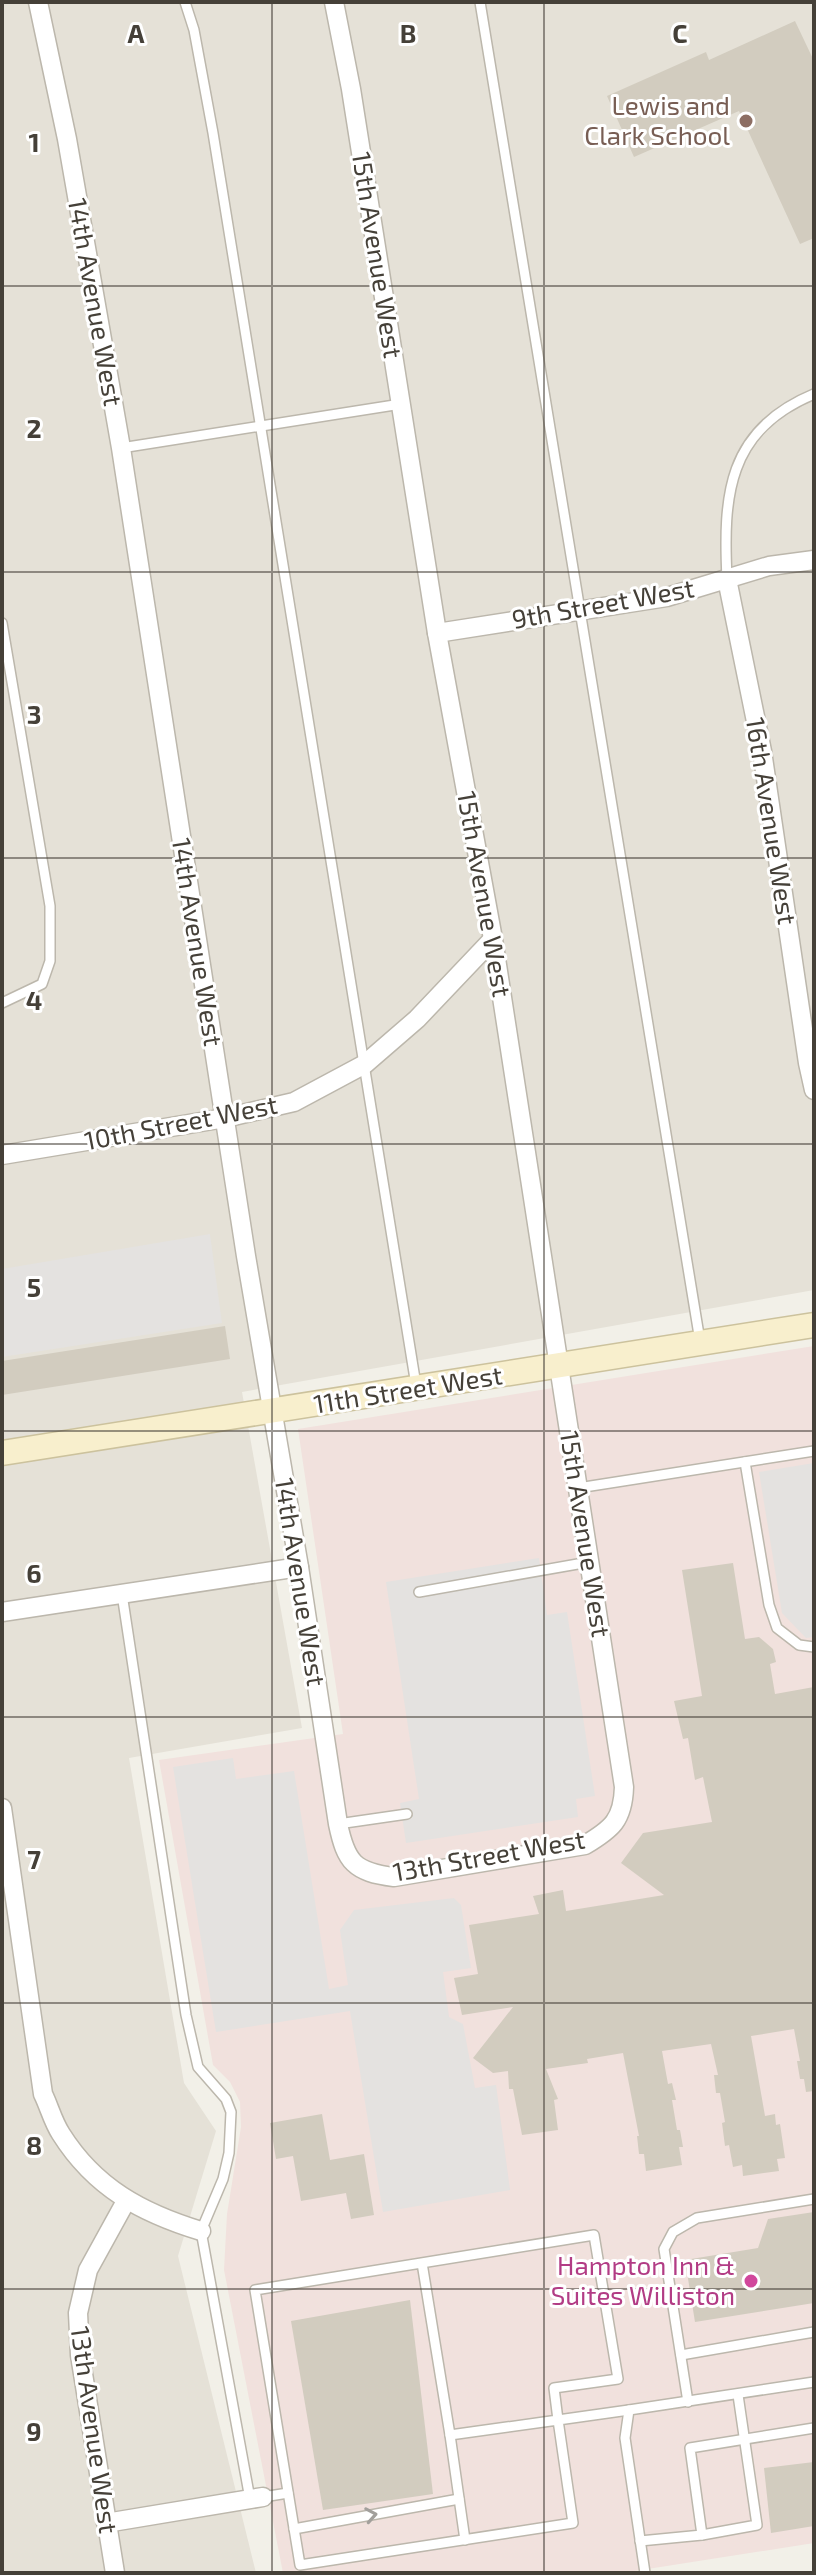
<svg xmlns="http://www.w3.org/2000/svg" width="816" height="2575" font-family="'Exo 2',sans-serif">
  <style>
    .residential { fill: #e5e1d7 }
    .medical { fill: #f1e1dd }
    .parking { fill: #e4e2e0 }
    .building { fill: #d2ccbf }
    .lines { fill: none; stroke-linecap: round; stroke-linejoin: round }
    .service-casing { stroke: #bcb7ac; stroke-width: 12 }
    .minor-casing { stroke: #bcb7ac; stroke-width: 21 }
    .secondary-casing { stroke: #ccc29d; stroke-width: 27 }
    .service { stroke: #fff; stroke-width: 9 }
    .minor { stroke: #fff; stroke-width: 18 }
    .secondary { stroke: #f8efcd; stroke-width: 24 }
    .oneway { stroke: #a2a09c }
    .grid { fill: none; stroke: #454038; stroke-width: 2; stroke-opacity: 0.55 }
    .education-dot { fill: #8d6e63; stroke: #fff; stroke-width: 3 }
    .hotel-dot { fill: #d1479c; stroke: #fff; stroke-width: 3 }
    .labels { text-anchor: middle; stroke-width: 6; stroke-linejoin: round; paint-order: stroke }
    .education-label { font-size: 26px; fill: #785e54; stroke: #fff; text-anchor: end }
    .street-label { font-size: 26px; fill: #454038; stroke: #fff }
    .hotel-label { font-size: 26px; fill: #b23c85; stroke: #fff; text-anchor: end }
    .grid-label { font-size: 26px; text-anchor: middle; font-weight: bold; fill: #454038; stroke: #fff; stroke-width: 6; stroke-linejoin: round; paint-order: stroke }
  </style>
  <rect width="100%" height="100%" fill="#f2f0e8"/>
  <polygon class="residential" points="2,2 814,2 814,1290 242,1392 302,1728 129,1758 184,2083 216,2131 178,2256 256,2573 2,2573"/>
  <polygon class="medical" points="814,1346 814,2543 622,2573 283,2573 224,2270 227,2214 241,2127 240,2102 230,2082 213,2065 159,1760 343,1734 298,1429"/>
  <g class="parking">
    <polygon points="210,1234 222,1323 2,1357 2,1269"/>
    <polygon points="814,1463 814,1637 806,1638 782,1613 759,1472"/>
    <polygon points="539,1558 547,1615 567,1612 595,1796 576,1799 578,1817 406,1843 400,1803 419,1799 386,1582"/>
    <polygon points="233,1758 236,1779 294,1771 329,1989 348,1985 340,1930 354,1910 454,1898 461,1905 471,1968 443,1972 449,2017 463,2024 475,2088 496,2085 510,2190 383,2212 350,2011 216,2032 173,1767"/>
  </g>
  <g class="building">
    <polygon points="795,21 814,61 814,238 800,244 739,111 634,157 607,96 706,52 709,60"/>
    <polygon points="225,1326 230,1359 2,1395 2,1361"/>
    <polygon points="733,1563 745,1639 759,1637 773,1649 776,1662 770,1664 775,1694 814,1687 814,2091 806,2092 804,2079 800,2079 797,2061 800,2061 794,2029 751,2036 765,2116 775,2114 776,2125 780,2124 785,2158 777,2159 779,2171 743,2176 742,2165 733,2167 729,2145 725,2146 722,2123 725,2122 720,2093 716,2093 714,2075 718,2075 711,2044 662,2051 668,2084 672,2083 676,2100 672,2100 677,2130 680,2130 683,2147 679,2147 682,2165 646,2171 644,2154 639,2154 637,2136 639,2136 623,2053 587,2059 588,2063 546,2069 558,2099 554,2100 558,2130 522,2135 513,2089 509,2089 508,2071 493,2073 473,2058 513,2007 462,2015 454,1978 478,1974 469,1925 539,1914 533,1896 563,1890 566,1911 664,1895 621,1863 643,1833 712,1822 703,1777 695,1780 688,1738 683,1739 674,1701 702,1696 682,1570"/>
    <polygon points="322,2114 330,2160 364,2154 374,2215 351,2219 346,2193 301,2201 293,2156 276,2159 270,2123"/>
    <polygon points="814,2212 814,2303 695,2322 685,2260 758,2248 768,2219"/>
    <polygon points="410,2300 433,2494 323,2510 291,2321"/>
    <polygon points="814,2462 814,2526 771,2533 764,2468"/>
  </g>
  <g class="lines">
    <g class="service-casing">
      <g id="service">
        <polyline points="185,2 194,30 213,133 416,1385"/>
        <polyline points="480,2 700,1341"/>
        <polyline points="121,448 401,404"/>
        <path d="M727 579C723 496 727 430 814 394"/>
        <polyline points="2,623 50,906 50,961 42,984 2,1003"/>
        <polyline points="745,1462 769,1605 777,1628 799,1645 814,1647"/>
        <polyline points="578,1488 814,1451"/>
        <polyline points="419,1592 589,1562"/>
        <polyline points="122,1594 186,2015 198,2067 226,2099 231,2112 229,2153 223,2179 201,2231 250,2499"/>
        <polyline points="338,1824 407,1814"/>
        <polyline points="422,2263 450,2435 558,2420 554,2388 618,2379 594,2235 255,2290 300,2565 573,2523 558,2420 629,2410"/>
        <polyline points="681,2355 814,2332"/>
        <polyline points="688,2402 664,2249 673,2232 697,2218 814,2199"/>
        <polyline points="450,2435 465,2540"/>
        <polyline points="263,2497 288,2493"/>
        <polyline points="294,2529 459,2499"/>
        <polyline points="702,2535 757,2525 738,2395"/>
        <polyline points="640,2541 702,2535 690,2448 814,2428"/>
        <polyline points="645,2573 625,2438 629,2410 814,2382"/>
      </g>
    </g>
    <g class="minor-casing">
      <g id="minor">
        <path d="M38 2 67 139 121 448 246 1256 299 1567 338 1824C346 1862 354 1872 394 1877L585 1845C612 1829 623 1820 624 1787L493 939 437 633 351 89 334 2"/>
        <polyline points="727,579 762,751 808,1063 814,1090"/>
        <polyline points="437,633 667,597 769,566 814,560"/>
        <polyline points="2,1155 225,1118 294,1102 365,1064 417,1019 493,939"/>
        <polyline points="2,1612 299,1567"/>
        <path d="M2 1808 43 2094C49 2106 53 2122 61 2134 95 2188 142 2213 201 2231"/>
        <polyline points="106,2523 263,2497"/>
        <polyline points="115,2573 80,2355 78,2313 88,2270 126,2201"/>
      </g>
    </g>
    <g class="secondary-casing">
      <polyline id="secondary" points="2,1453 814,1325"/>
    </g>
    <use href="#service" class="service"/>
    <use href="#minor" class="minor"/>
    <use href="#secondary" class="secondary"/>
  </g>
  <defs><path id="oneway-chevron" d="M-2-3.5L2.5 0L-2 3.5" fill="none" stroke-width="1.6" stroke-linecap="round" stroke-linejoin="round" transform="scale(2)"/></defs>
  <use class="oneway" href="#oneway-chevron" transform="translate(371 2515) rotate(-10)"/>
  <path class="grid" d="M272 2V2573M544 2V2573M2 286H814M2 572H814M2 858H814M2 1144H814M2 1431H814M2 1717H814M2 2003H814M2 2289H814"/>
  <circle class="education-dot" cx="746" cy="121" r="8"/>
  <circle class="hotel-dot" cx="751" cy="2281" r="8"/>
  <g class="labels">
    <g class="education-label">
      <text x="730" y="115">Lewis and<tspan x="730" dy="30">Clark School</tspan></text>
    </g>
    <g class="street-label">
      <text transform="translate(377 255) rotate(81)" y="9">15th Avenue West</text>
      <text transform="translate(95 302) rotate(80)" y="9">14th Avenue West</text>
      <text transform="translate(603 604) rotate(-10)" y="9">9th Street West</text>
      <text transform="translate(771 821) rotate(81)" y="9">16th Avenue West</text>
      <text transform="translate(484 894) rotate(80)" y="9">15th Avenue West</text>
      <text transform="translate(197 942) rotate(81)" y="9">14th Avenue West</text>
      <text transform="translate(181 1123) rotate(-11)" y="9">10th Street West</text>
      <text transform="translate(408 1390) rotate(-9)" y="9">11th Street West</text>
      <text transform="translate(585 1534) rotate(81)" y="9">15th Avenue West</text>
      <text transform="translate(300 1582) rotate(81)" y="9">14th Avenue West</text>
      <text transform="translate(489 1856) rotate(-10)" y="9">13th Street West</text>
      <text transform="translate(94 2430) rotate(82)" y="9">13th Avenue West</text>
    </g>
    <g class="hotel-label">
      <text x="735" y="2275">Hampton Inn &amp;<tspan x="735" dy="30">Suites Williston</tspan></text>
    </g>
  </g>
  <g class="grid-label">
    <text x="136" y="43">A</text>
    <text x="408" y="43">B</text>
    <text x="680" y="43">C</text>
    <text x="34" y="152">1</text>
    <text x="34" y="438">2</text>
    <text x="34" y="724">3</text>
    <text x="34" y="1010">4</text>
    <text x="34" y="1297">5</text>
    <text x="34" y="1583">6</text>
    <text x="34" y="1869">7</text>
    <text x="34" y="2155">8</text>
    <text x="34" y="2441">9</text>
  </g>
  <rect width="816" height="2575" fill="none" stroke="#454038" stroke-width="8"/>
</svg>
